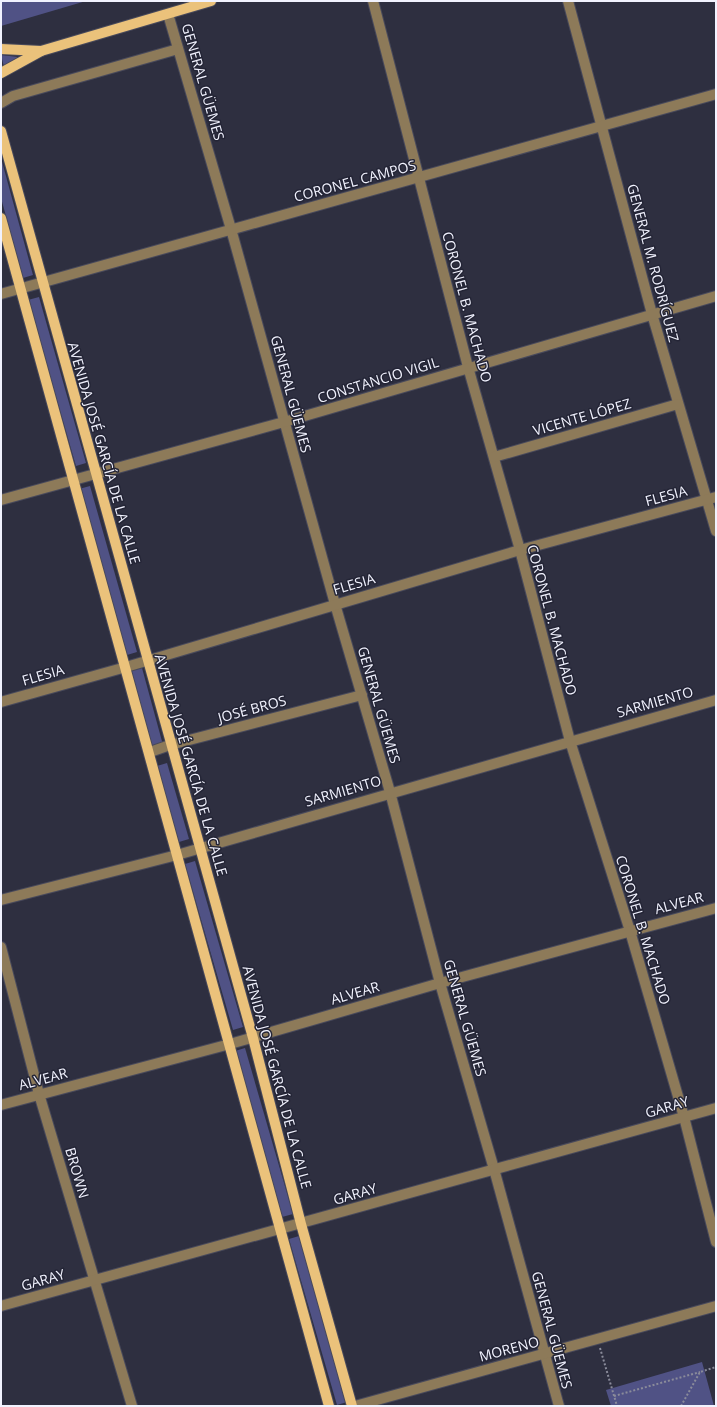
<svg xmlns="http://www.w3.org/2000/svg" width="717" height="1407" font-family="'Open Sans',sans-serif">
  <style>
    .green { fill: #505285 }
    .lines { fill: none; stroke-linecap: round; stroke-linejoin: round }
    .minor-casing { stroke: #494a5b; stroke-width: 12 }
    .major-casing { stroke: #494a5b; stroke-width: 12 }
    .path { stroke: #8a8b9a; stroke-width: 2; stroke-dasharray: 2 2; stroke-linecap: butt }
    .minor { stroke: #8d7a59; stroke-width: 10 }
    .major { stroke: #ebc27b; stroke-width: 10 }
    .labels { text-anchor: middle; stroke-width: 3; stroke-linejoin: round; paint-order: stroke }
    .street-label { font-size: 14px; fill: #f1f2fe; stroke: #242536 }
  </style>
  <rect width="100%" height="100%" fill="#2e2f40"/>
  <g class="green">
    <polygon points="1,1 86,1 1,26"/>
    <polygon points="1,55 18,57 4,67"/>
    <polygon points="1,158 33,275 23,278 1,198"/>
    <polygon points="39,297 86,463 76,466 28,300"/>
    <polygon points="90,486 137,652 127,655 79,489"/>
    <polygon points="142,668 163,745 153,748 131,671"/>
    <polygon points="167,763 189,839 179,842 157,766"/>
    <polygon points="195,861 243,1027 233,1030 185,864"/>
    <polygon points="245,1048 293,1214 282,1217 235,1051"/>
    <polygon points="299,1236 347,1402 337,1405 289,1239"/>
    <polygon points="702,1362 714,1406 611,1406 606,1390"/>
  </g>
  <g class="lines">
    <g class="minor-casing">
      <g id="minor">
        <polyline points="373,1 468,367 520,550 570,741 630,931 684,1117 716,1242"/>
        <polyline points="568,1 652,314 716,531"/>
        <polyline points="168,14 231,229 335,604 390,792 440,983 494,1169 559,1406"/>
        <polyline points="1,103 13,96 178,49"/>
        <polyline points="1,294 716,94"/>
        <polyline points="494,457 678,404"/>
        <polyline points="1,500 284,422 716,296"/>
        <polyline points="1,702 126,667 520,550 716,497"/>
        <polyline points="150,752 170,745 362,695"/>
        <polyline points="1,900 177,855 716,700"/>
        <polyline points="1,947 39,1094 132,1406"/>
        <polyline points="1,1105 230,1044 440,983 716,908"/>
        <polyline points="1,1306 716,1108"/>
        <polyline points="355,1406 716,1306"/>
      </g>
    </g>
    <g class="major-casing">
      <g id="major">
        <polyline points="1,49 41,51"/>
        <polyline points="1,73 41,51 211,1"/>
        <polyline points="1,131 253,1038 301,1224 352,1406"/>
        <polyline points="1,218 329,1406"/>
      </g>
    </g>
    <g class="path">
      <polyline points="600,1348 617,1406"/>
      <polyline points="614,1396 700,1372"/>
      <polyline points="681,1406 700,1372 716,1367"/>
    </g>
    <use href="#minor" class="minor"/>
    <use href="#major" class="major"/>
  </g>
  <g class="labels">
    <g class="street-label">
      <text transform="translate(203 82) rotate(74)" y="5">GENERAL GÜEMES</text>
      <text transform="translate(355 181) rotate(-15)" y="5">CORONEL CAMPOS</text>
      <text transform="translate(653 263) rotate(75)" y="5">GENERAL M. RODRÍGUEZ</text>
      <text transform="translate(467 307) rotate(75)" y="5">CORONEL B. MACHADO</text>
      <text transform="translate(378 380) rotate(-17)" y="5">CONSTANCIO VIGIL</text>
      <text transform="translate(291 394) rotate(75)" y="5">GENERAL GÜEMES</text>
      <text transform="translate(582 417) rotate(-16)" y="5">VICENTE LÓPEZ</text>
      <text transform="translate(104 453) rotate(74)" y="5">AVENIDA JOSÉ GARCÍA DE LA CALLE</text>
      <text transform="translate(666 496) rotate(-15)" y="5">FLESIA</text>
      <text transform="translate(354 584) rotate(-16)" y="5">FLESIA</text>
      <text transform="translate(552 620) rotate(75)" y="5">CORONEL B. MACHADO</text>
      <text transform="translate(43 675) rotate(-16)" y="5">FLESIA</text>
      <text transform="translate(655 702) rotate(-16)" y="5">SARMIENTO</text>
      <text transform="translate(379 705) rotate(74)" y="5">GENERAL GÜEMES</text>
      <text transform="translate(252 709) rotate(-15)" y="5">JOSÉ BROS</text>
      <text transform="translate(191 765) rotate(74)" y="5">AVENIDA JOSÉ GARCÍA DE LA CALLE</text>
      <text transform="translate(343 791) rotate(-16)" y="5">SARMIENTO</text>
      <text transform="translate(679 903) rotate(-15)" y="5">ALVEAR</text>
      <text transform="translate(643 930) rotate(73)" y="5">CORONEL B. MACHADO</text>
      <text transform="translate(355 993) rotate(-16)" y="5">ALVEAR</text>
      <text transform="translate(465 1018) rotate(74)" y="5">GENERAL GÜEMES</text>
      <text transform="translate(277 1077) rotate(75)" y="5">AVENIDA JOSÉ GARCÍA DE LA CALLE</text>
      <text transform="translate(43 1079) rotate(-15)" y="5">ALVEAR</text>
      <text transform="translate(667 1107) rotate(-16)" y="5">GARAY</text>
      <text transform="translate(77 1173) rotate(74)" y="5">BROWN</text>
      <text transform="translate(355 1194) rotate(-16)" y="5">GARAY</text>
      <text transform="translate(43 1280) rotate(-16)" y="5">GARAY</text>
      <text transform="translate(552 1330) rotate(75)" y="5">GENERAL GÜEMES</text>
      <text transform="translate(509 1349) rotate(-15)" y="5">MORENO</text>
    </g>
  </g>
  <rect width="717" height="1407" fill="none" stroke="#f1f2fe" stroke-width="4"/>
</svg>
